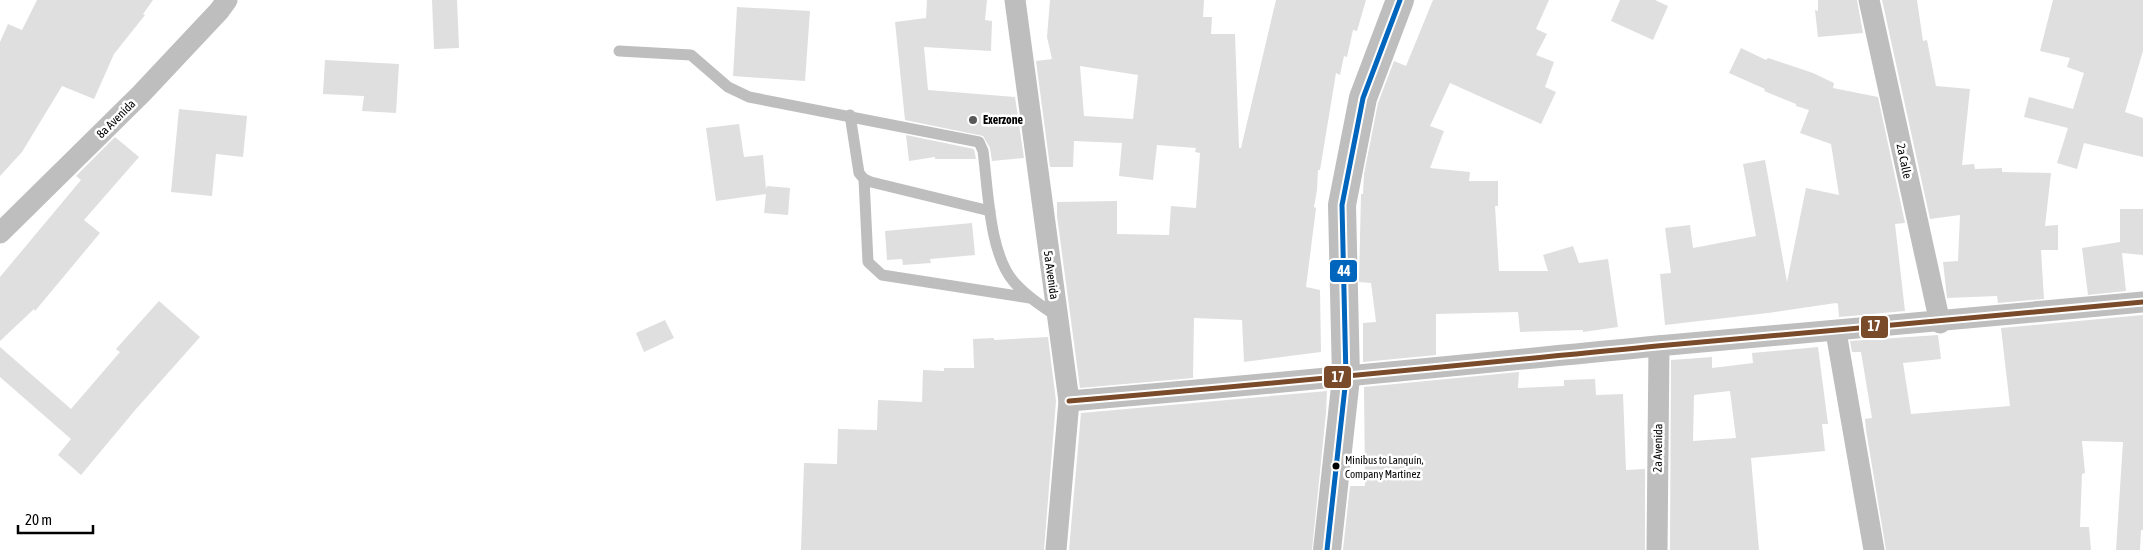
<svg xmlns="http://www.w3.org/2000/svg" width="2143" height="550" font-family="'Asap Condensed',sans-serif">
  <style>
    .building { fill: #dfdfdf; fill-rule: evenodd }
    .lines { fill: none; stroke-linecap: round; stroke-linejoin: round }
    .service { stroke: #bebebe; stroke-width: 11 }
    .minor { stroke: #bebebe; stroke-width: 21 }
    .tertiary { stroke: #bebebe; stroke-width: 28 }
    .bus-1-casing { stroke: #fff; stroke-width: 9 }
    .bus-2-casing { stroke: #fff; stroke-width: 9 }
    .bus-1 { stroke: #7a4b2a; stroke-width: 5 }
    .bus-2 { stroke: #0065bd; stroke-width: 5 }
    .poi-dot { fill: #595959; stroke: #fff; stroke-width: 2 }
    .bus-dot { fill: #000; stroke: #fff; stroke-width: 2 }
    .labels { text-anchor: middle; stroke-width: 5; stroke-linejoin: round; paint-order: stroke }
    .bus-label { font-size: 11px; fill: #000; stroke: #fff; text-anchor: start }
    .street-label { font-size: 12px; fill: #000; stroke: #fff }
    .poi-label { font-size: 12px; font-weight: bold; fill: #000; stroke: #fff; text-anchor: start }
    .line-badge { stroke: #fff; stroke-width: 2 }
    .badge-label { font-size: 14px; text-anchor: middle; font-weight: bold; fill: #fff }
  </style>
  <rect width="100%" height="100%" fill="#fff"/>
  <g class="building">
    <polygon points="37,0 153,0 143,14 145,15 114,54 94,99 62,86 22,152 0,176 0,42 8,24 22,30"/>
    <polygon points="432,0 457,0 459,48 434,49"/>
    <polygon points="927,0 987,0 985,20 992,21 991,51 924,47 928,90 1015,97 1024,158 992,161 990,148 983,136 905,120 895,22 926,18"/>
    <path d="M1050 0H1204L1203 17H1212L1211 34H1235L1239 148H1241L1276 0H1366L1357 31 1353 30 1347 57 1344 56 1340 75 1336 73 1320 170H1318L1317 190 1314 207 1316 208 1306 287 1320 290 1321 352 1244 362 1242 320 1194 318 1193 378 1080 388 1057 216V202L1117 201V234L1169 235 1171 206 1196 208 1200 153 1195 152 1196 148 1157 145 1153 180 1119 176 1122 143 1074 141 1073 167H1050L1036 61 1052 59 1047 37ZM1080 66 1138 75 1133 119 1084 116Z"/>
    <polygon points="1433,0 1549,0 1536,29 1547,34 1536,55 1554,62 1545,87 1556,92 1541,124 1450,83 1430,126 1444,131 1430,168 1470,172 1469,181 1498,181 1498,206 1495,206 1499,271 1548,271 1543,255 1573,246 1579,263 1608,259 1618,327 1583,332 1583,330 1520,332 1518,312 1436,314 1436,355 1363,362 1363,323 1376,322 1371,283 1359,282 1361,194 1363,194 1364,174 1378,103 1394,61 1406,66"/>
    <polygon points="1620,0 1655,0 1668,6 1653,40 1611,21"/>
    <polygon points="1818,0 1857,0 1863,33 1818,37 1815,10 1818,11"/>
    <polygon points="1882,0 1917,0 1923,41 1927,40 1936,86 1970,89 1962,165 1974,164 1975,169 2002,168 2002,172 2051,173 2045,226 2058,225 2058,250 2041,250 2044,299 1998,303 1997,296 1947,298 1943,262 1958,261 1960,215 1930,219"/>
    <polygon points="2053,0 2143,0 2143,51 2125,112 2143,118 2143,157 2084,143 2077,169 2057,163 2068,128 2024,117 2029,97 2073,109 2084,73 2067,67 2070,58 2040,51"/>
    <polygon points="737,7 810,11 805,81 733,76"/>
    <polygon points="1741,48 1766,60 1768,58 1813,73 1834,83 1833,88 1878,97 1905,223 1895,224 1905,311 1839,317 1838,304 1836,303 1768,313 1665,325 1660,274 1671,273 1665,228 1690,225 1693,248 1756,236 1743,164 1765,160 1787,282 1806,188 1839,195 1831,144 1800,133 1809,110 1796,106 1796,104 1764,91 1765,89 1729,73"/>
    <polygon points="325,60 399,64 396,113 362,111 364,96 323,94"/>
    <polygon points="179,109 247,116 243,157 216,154 212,196 171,192"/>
    <polygon points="739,124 744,157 763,155 766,189 767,186 790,188 788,215 764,213 766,194 716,201 706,128"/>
    <polygon points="906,135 974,149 976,159 935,159 935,157 909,161"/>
    <polygon points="115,137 139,157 84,220 100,233 35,311 34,309 0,341 0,277 81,180 76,176"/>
    <polygon points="2120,209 2143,209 2143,255 2122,253 2126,291 2088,295 2082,248 2120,242 2120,244"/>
    <polygon points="972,223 975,255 930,259 931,263 903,265 902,259 887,260 885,231"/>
    <polygon points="159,301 200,337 136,409 81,475 58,455 71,439 0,377 0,347 71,409 120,352 116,349"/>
    <polygon points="2143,315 2143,530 2141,530 2140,550 2116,550 2123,442 2082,441 2085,473 2082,474 2080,527 2089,527 2091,550 1886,550 1866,430 1865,419 1872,418 1861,352 1852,352 1850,341 1938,335 1941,359 1903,363 1911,414 2010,406 2001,328"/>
    <polygon points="665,320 674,338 644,352 636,333"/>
    <polygon points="1048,337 1056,401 1044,550 801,550 804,463 837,464 838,429 877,430 878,400 922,402 923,370 944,371 944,368 974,368 973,339 994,338 994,340"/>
    <path d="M1818 347 1828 424H1822L1825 451 1751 458 1759 550H1670L1671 360 1712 357V368L1753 363 1752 353ZM1730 391 1736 438 1693 441 1694 395Z"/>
    <polygon points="1519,372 1518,388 1564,386 1564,380 1595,379 1596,395 1623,394 1626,470 1645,469 1645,550 1343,550 1350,486 1365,486 1364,387"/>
    <polygon points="1327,391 1326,413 1312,550 1069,550 1081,413"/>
  </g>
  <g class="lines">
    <g class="service">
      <path d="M619 51 691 55 728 87 749 97 979 142 983 151C988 188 989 254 1014 282 1026 296 1041 306 1057 316"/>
      <polyline points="850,115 859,173 864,179 871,182 990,211"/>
      <polyline points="864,179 868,262 882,275 1030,298"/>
    </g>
    <g class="minor">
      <polyline points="1015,0 1069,401 1056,550"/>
      <polyline points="1869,0 1940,323"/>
      <polyline points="0,233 141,94 219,11 227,0"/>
      <polyline points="1836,332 1874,550"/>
      <path d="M1069 401C1265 385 1461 365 1657 346 1819 331 1981 318 2143 302"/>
      <polyline points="1657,550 1659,346"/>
    </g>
    <polyline class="tertiary" points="1327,550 1346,378 1342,205 1363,98 1400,0"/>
    <g class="bus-1-casing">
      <path id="bus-1" d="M1069 401C1265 385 1461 365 1657 346 1819 331 1981 318 2143 302"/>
    </g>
    <g class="bus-2-casing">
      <polyline id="bus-2" points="1327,550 1346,378 1342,205 1363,98 1400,0"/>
    </g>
    <use href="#bus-1" class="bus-1"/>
    <use href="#bus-2" class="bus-2"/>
  </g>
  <circle class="poi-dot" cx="973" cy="120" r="5"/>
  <circle class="bus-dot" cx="1336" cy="466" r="4.5"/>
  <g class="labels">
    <g class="bus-label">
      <text x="1345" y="464">Minibus to Lanquín,<tspan x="1345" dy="14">Company Martinez</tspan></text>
    </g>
    <g class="street-label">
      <text transform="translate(116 119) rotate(-45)" y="4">8a Avenida</text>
      <text transform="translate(1904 161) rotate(78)" y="4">2a Calle</text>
      <text transform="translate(1051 275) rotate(82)" y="4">5a Avenida</text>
      <text transform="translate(1658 448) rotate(-89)" y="4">2a Avenida</text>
    </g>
    <g class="poi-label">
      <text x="983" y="124">Exerzone</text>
    </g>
  </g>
  <g class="line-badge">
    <rect x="1329" y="259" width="29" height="24" rx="5" fill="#0065bd"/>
    <rect x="1860" y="315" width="29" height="24" rx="5" fill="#7a4b2a"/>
    <rect x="1323" y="365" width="29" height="24" rx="5" fill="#7a4b2a"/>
  </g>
  <g class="badge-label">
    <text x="1344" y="276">44</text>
    <text x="1874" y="331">17</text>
    <text x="1338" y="382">17</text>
  </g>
  <path d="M18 525v8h75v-8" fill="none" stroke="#000000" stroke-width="2.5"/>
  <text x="25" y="525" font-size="15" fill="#000000" stroke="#ffffff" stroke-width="4" paint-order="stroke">20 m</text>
</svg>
